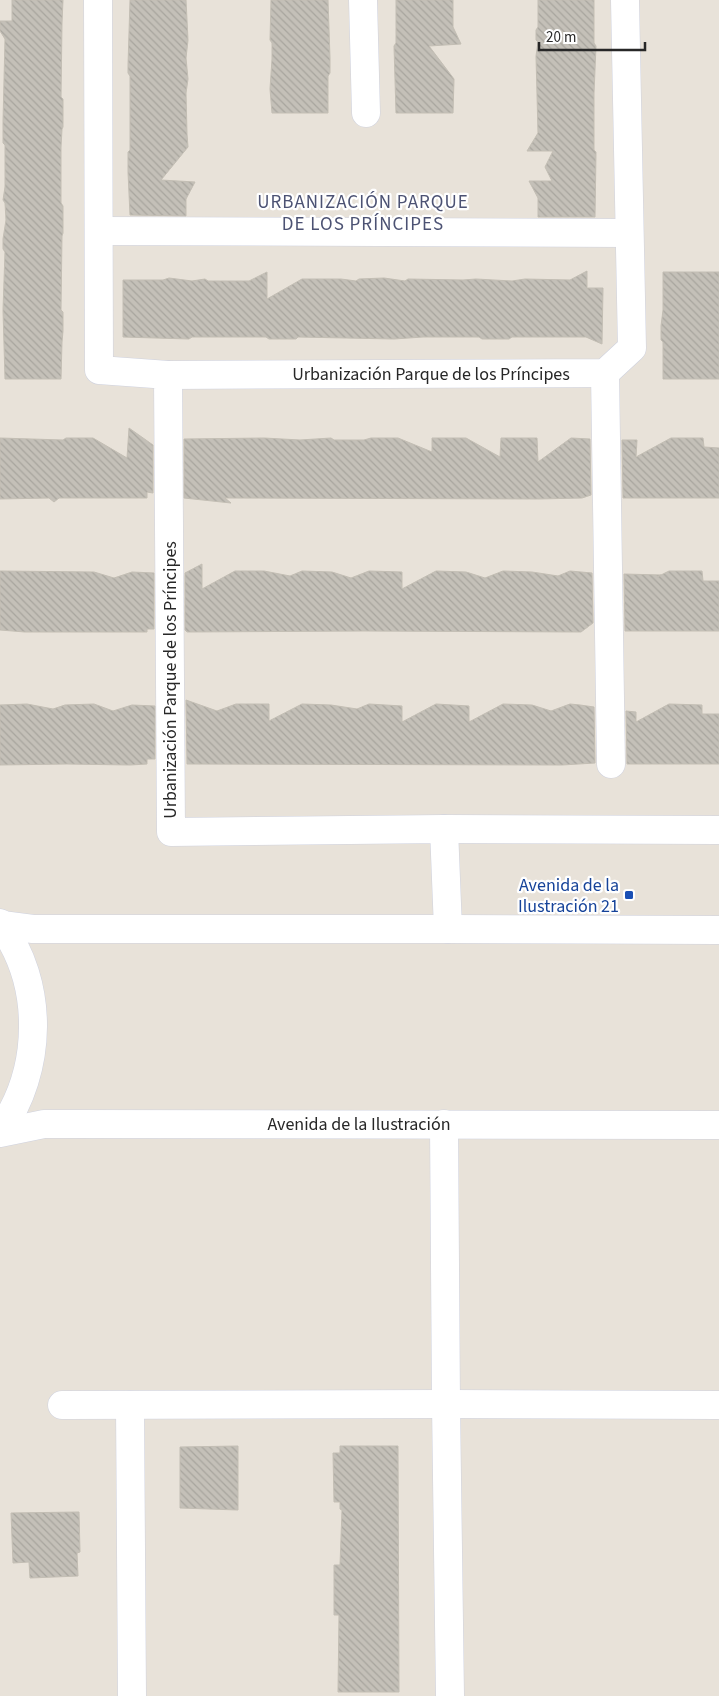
<svg xmlns="http://www.w3.org/2000/svg" width="719" height="1696" font-family="'Source Sans 3',sans-serif">
  <style>
    .building { fill: url(#building-back-hatch); stroke: #c3beb4 }
    .lines { fill: none; stroke-linecap: round; stroke-linejoin: round }
    .pedestrian-casing { stroke: #cfd2df; stroke-width: 29 }
    .minor-casing { stroke: #cfd2df; stroke-width: 29 }
    .tertiary-casing { stroke: #cfd2df; stroke-width: 29 }
    .pedestrian { stroke: #fff; stroke-width: 28 }
    .minor { stroke: #fff; stroke-width: 28 }
    .tertiary { stroke: #fff; stroke-width: 28 }
    .transit-dot { fill: #1a4fb4; stroke: #fff; stroke-width: 2 }
    .labels { text-anchor: middle; stroke-width: 4.5; stroke-linejoin: round; paint-order: stroke }
    .street-label { font-size: 18px; fill: #272727; stroke: #fff }
    .transit-label { font-size: 18px; fill: #164399; stroke: #fff; text-anchor: end }
    .neighbourhood-label { font-size: 19px; letter-spacing: 1px; fill: #4c5273; stroke: #fff }
  </style>
  <defs>
    <pattern id="building-back-hatch" width="6" height="6" patternUnits="userSpaceOnUse" patternTransform="scale(1.25)"><rect width="6" height="6" fill="#c4c0b8"/><path d="M-1 5l2 2M0 0l6 6M5-1l2 2" fill="none" stroke="#a8a59e"/></pattern>
  </defs>
  <rect width="100%" height="100%" fill="#e8e2d9"/>
  <g class="building">
    <polygon points="12,0 63,0 62,23 61,97 63,99 63,127 62,129 61,147 61,203 63,206 63,233 62,236 61,310 63,312 63,331 62,342 61,379 5,379 3,310 5,252 3,249 3,239 6,220 5,203 3,200 5,187 5,145 3,143 3,122 5,39 0,31 0,21 12,21"/>
    <polygon points="130,0 186,0 188,40 186,58 188,79 186,93 187,134 188,147 161,180 195,182 186,199 186,216 130,215 128,172 128,152 130,150 130,76 128,73 128,65"/>
    <polygon points="271,0 328,0 330,58 330,73 328,76 328,113 272,113 270,89 272,59 272,43 270,40"/>
    <polygon points="396,0 453,0 453,27 461,44 429,46 454,79 453,113 396,113 394,46 396,43"/>
    <polygon points="538,0 594,0 594,43 596,46 594,93 594,150 596,152 595,217 538,217 538,198 529,181 552,181 545,167 553,151 527,151 538,133 536,56 538,42 536,40 536,30 538,27"/>
    <polygon points="587,271 587,288 603,288 602,344 586,337 512,337 509,339 482,339 479,337 423,337 394,339 298,337 296,339 269,339 266,337 192,337 189,339 123,337 123,280 163,280 169,278 192,281 205,279 208,281 249,281 267,272 267,299 302,279 341,279 356,281 359,279 384,278 405,281 408,279 463,280 476,279 512,281 525,279 570,280"/>
    <polygon points="663,272 719,272 719,379 663,379 663,342 661,340 661,326 663,310"/>
    <polygon points="129,428 153,445 153,493 147,492 147,498 59,498 54,502 49,498 0,499 0,438 63,440 66,438 93,438 127,458"/>
    <polygon points="264,438 300,440 331,438 334,440 364,440 371,438 398,438 432,452 432,438 466,438 500,457 501,438 537,438 538,462 571,438 590,439 591,495 582,498 538,499 225,498 231,503 184,498 184,439"/>
    <polygon points="671,438 703,438 704,447 719,448 719,498 623,498 622,440 637,440 636,457"/>
    <polygon points="202,564 202,589 235,571 264,571 290,576 302,571 332,572 351,578 369,571 402,572 402,589 436,571 466,572 485,578 503,571 532,572 558,576 570,571 592,573 593,623 581,632 364,631 187,632 185,630 185,573"/>
    <polygon points="0,571 94,572 114,578 132,572 154,573 154,629 147,629 147,632 25,632 0,630"/>
    <polygon points="669,571 702,571 703,581 719,581 719,631 625,631 624,574 661,575 657,577"/>
    <polygon points="186,700 217,711 236,704 269,704 269,721 302,704 331,705 357,709 369,704 402,706 402,722 436,704 469,706 469,722 503,704 532,705 551,711 570,704 580,705 594,707 595,763 562,765 187,764"/>
    <polygon points="27,704 53,709 65,705 94,704 113,711 132,705 155,706 155,759 147,759 147,764 130,765 67,764 0,765 0,705"/>
    <polygon points="669,704 702,705 702,714 719,714 719,764 627,764 626,711 636,712 636,722"/>
    <polygon points="238,1446 238,1510 180,1508 180,1447"/>
    <polygon points="340,1446 398,1446 399,1692 338,1692 339,1615 334,1615 334,1565 340,1565 342,1510 340,1509 340,1502 334,1502 333,1453 340,1453"/>
    <polygon points="79,1512 80,1552 77,1553 78,1576 30,1578 29,1562 13,1563 11,1513"/>
  </g>
  <g class="lines">
    <g class="pedestrian-casing">
      <polyline id="pedestrian" points="99,231 629,233"/>
    </g>
    <g class="minor-casing">
      <g id="minor">
        <polyline points="98,0 99,370 168,375 171,832 444,829 448,929"/>
        <polyline points="363,0 366,113"/>
        <polyline points="605,373 611,764"/>
        <polyline points="168,375 605,373 632,348 625,0"/>
        <polyline points="444,829 719,830"/>
        <polyline points="444,1124 446,1404 450,1696"/>
        <polyline points="62,1405 446,1404 719,1405"/>
        <polyline points="130,1405 132,1696"/>
      </g>
    </g>
    <g class="tertiary-casing">
      <g id="tertiary">
        <path d="M0 923C45 984 43 1070 0 1131"/>
        <polyline points="2,925 33,929 448,929 719,930"/>
        <polyline points="0,1133 44,1124 67,1124 719,1125"/>
      </g>
    </g>
    <use href="#pedestrian" class="pedestrian"/>
    <use href="#minor" class="minor"/>
    <use href="#tertiary" class="tertiary"/>
  </g>
  <rect class="transit-dot" x="624" y="890" width="10" height="10" rx="2.5"/>
  <g class="labels">
    <g class="street-label">
      <text x="431" y="380">Urbanización Parque de los Príncipes</text>
      <text transform="translate(170 680) rotate(-90)" y="6">Urbanización Parque de los Príncipes</text>
      <text x="359" y="1130">Avenida de la Ilustración</text>
    </g>
    <g class="transit-label">
      <text x="619" y="891">Avenida de la<tspan x="619" dy="21">Ilustración 21</tspan></text>
    </g>
    <g class="neighbourhood-label">
      <text x="363" y="208">URBANIZACIÓN PARQUE<tspan x="363" dy="22">DE LOS PRÍNCIPES</tspan></text>
    </g>
  </g>
  <path d="M539 42v8h106v-8" fill="none" stroke="#272727" stroke-width="2.5"/>
  <text x="546" y="42" font-size="15" fill="#272727" stroke="#ffffff" stroke-width="4" paint-order="stroke">20 m</text>
</svg>
